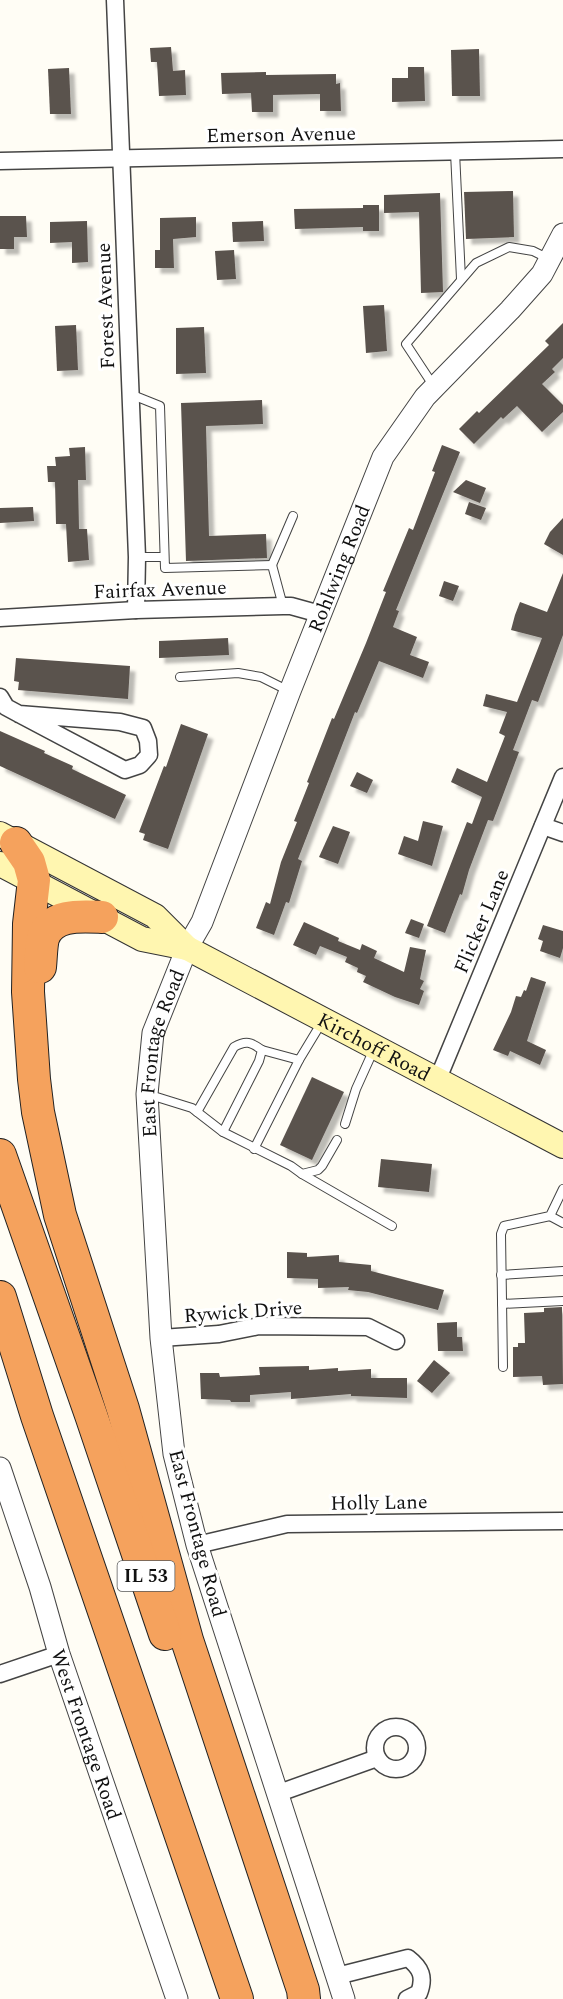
<svg xmlns="http://www.w3.org/2000/svg" width="563" height="1999" font-family="Spectral,serif">
  <style>
    .building { fill: #5a524d; filter: url(#shadow) }
    .lines { fill: none; stroke-linecap: round; stroke-linejoin: round }
    .service-casing { stroke: #444; stroke-width: 10 }
    .minor-casing { stroke: #444; stroke-width: 19 }
    .tertiary-casing { stroke: #444; stroke-width: 23 }
    .secondary-casing { stroke: #333; stroke-width: 26 }
    .motorway-casing { stroke: #222; stroke-width: 34 }
    .service { stroke: #fff; stroke-width: 8 }
    .minor { stroke: #fff; stroke-width: 16 }
    .tertiary { stroke: #fff; stroke-width: 21 }
    .secondary { stroke: #fff6b0; stroke-width: 24 }
    .motorway { stroke: #f5a25d; stroke-width: 32 }
    .labels { text-anchor: middle; stroke-width: 6; stroke-linejoin: round; paint-order: stroke }
    .shield { fill: #fff; stroke: #585858; stroke-width: 1.5 }
    .shield-label { font-size: 18px; font-weight: bold; fill: #111 }
    .street-label { font-size: 20px; fill: #111; stroke: #fff }
  </style>
  <defs>
    <filter id="shadow"><feDropShadow dx="5.5" dy="5.5" stdDeviation="1.5" flood-color="#0004"/></filter>
  </defs>
  <rect width="100%" height="100%" fill="#fffdf5"/>
  <g class="building">
    <polygon points="171,47 173,71 185,70 186,95 159,96 157,62 151,62 150,48"/>
    <polygon points="479,49 480,96 452,96 451,50"/>
    <polygon points="408,67 424,67 425,101 392,102 392,78 408,78"/>
    <polygon points="69,68 71,114 50,114 48,69"/>
    <polygon points="266,72 266,75 336,74 336,84 340,83 341,111 320,111 320,94 273,95 273,112 252,112 251,93 222,94 221,73"/>
    <polygon points="513,191 514,237 466,239 464,192"/>
    <polygon points="440,193 443,292 421,293 419,212 384,213 384,195"/>
    <polygon points="363,205 379,205 379,231 363,231 363,227 295,229 294,209 363,208"/>
    <polygon points="0,216 26,216 27,237 14,237 14,249 0,249"/>
    <polygon points="196,217 196,237 173,239 174,268 155,268 155,250 160,250 160,218"/>
    <polygon points="87,221 88,262 72,263 72,242 50,243 50,222"/>
    <polygon points="263,221 264,241 233,242 232,222"/>
    <polygon points="234,250 236,279 217,280 215,251"/>
    <polygon points="384,305 387,351 366,353 363,306"/>
    <polygon points="563,323 563,358 552,369 555,372 542,384 563,405 563,412 542,432 517,406 503,419 501,417 474,444 459,429 477,411 479,413 549,345 545,341"/>
    <polygon points="76,325 78,370 57,371 55,326"/>
    <polygon points="204,327 206,373 176,374 176,328"/>
    <polygon points="262,400 263,424 206,426 209,536 266,534 267,558 186,561 181,403"/>
    <polygon points="442,445 460,452 396,610 399,611 393,627 417,637 410,655 429,662 423,678 379,661 357,713 355,712 298,859 302,861 289,903 286,902 274,935 256,928 266,902 270,904 281,862 297,822 294,821 309,783 307,782 332,718 334,719 366,643 386,592 383,591 409,528 413,530 435,472 432,471"/>
    <polygon points="85,447 86,480 78,480 79,529 87,529 89,560 68,562 66,524 56,524 55,482 48,482 47,466 56,466 55,457 70,456 69,448"/>
    <polygon points="466,480 486,488 480,503 453,492"/>
    <polygon points="469,502 486,508 481,520 465,514"/>
    <polygon points="33,507 34,521 0,523 0,508"/>
    <polygon points="563,518 563,555 544,544 550,532"/>
    <polygon points="563,573 563,635 538,702 532,700 513,750 519,752 503,795 493,821 488,820 469,870 462,895 460,894 445,933 427,926 467,822 472,824 482,797 451,782 457,768 487,782 505,736 499,733 507,712 483,706 486,694 517,702 542,638 511,630 515,615 520,602 547,612"/>
    <polygon points="444,581 459,586 453,601 439,596"/>
    <polygon points="228,638 229,655 159,658 159,641"/>
    <polygon points="16,658 130,666 128,699 18,690 19,682 14,681"/>
    <polygon points="181,724 208,734 168,849 143,840 145,834 139,832 164,766 166,767"/>
    <polygon points="0,731 45,751 44,753 73,766 72,769 126,795 115,819 0,766"/>
    <polygon points="357,772 373,780 367,793 350,786"/>
    <polygon points="423,821 443,826 432,866 398,854 404,836 418,841"/>
    <polygon points="333,826 350,832 338,864 319,857"/>
    <polygon points="411,919 424,924 419,938 405,933"/>
    <polygon points="304,922 339,938 338,941 360,950 362,944 377,951 374,958 404,972 410,947 426,950 420,979 424,981 420,989 424,991 419,1005 395,997 363,982 366,976 357,972 358,968 345,962 347,957 320,946 316,955 293,945"/>
    <polygon points="543,925 563,931 563,948 560,958 540,951 543,941 538,939"/>
    <polygon points="531,977 546,982 527,1041 546,1050 540,1065 510,1051 508,1056 493,1050 511,1012 516,996 521,997 524,990 526,991"/>
    <polygon points="312,1077 344,1092 312,1160 280,1145"/>
    <polygon points="381,1159 432,1164 429,1192 378,1187"/>
    <polygon points="287,1252 307,1253 307,1257 339,1255 339,1262 371,1265 371,1271 444,1290 438,1310 368,1292 348,1290 349,1287 318,1288 318,1279 287,1278"/>
    <polygon points="562,1307 563,1384 543,1385 542,1376 513,1377 513,1347 518,1347 518,1343 525,1343 524,1313 544,1312 544,1308"/>
    <polygon points="457,1322 457,1337 462,1337 463,1351 438,1351 437,1323"/>
    <polygon points="434,1360 450,1373 432,1393 417,1381"/>
    <polygon points="309,1366 309,1370 338,1368 338,1371 371,1369 371,1378 407,1378 407,1398 351,1396 351,1394 291,1399 291,1392 250,1395 250,1402 231,1402 230,1400 201,1399 200,1373 219,1373 220,1377 260,1375 259,1367"/>
  </g>
  <g class="lines">
    <g class="service-casing">
      <g id="service">
        <polyline points="455,152 461,279"/>
        <polyline points="433,385 406,344 476,263 509,247 533,251 549,259"/>
        <polyline points="130,394 160,406 165,568 272,565 283,606"/>
        <polyline points="137,557 164,557"/>
        <polyline points="272,565 293,516"/>
        <polyline points="180,677 238,673 261,677 289,691"/>
        <polyline points="262,1050 299,1060"/>
        <polyline points="147,1094 192,1108 223,1132 291,1166 302,1174 318,1170 322,1166 337,1140"/>
        <path d="M197 1112 234 1047C246 1040 251 1042 262 1050L259 1061 223 1132"/>
        <polyline points="345,1124 356,1089 374,1049"/>
        <polyline points="254,1149 299,1060 322,1022"/>
        <polyline points="302,1174 392,1226"/>
        <polyline points="550,1216 563,1223"/>
        <polyline points="501,1275 563,1271"/>
        <polyline points="502,1304 563,1301"/>
        <polyline points="503,1367 501,1234 504,1226 550,1216 563,1189"/>
      </g>
    </g>
    <g class="minor-casing">
      <g id="minor">
        <polyline points="115,0 137,557 136,610"/>
        <polyline points="0,161 563,149"/>
        <polyline points="0,618 136,610 283,606 291,606 320,614"/>
        <polyline points="0,697 6,707 19,714 125,770 140,765 149,755 148,741 143,728 120,722 19,714"/>
        <polyline points="543,826 563,833"/>
        <polyline points="437,1081 563,777"/>
        <polyline points="161,1338 219,1334 259,1326 368,1327 396,1341"/>
        <polyline points="197,1545 287,1524 563,1521"/>
        <polyline points="0,1674 59,1654"/>
        <circle cx="396" cy="1748" r="21"/>
        <polyline points="279,1793 377,1758"/>
        <path d="M337 1976 408 1958C421 1968 425 1977 419 1993L407 1999"/>
      </g>
    </g>
    <g class="tertiary-casing">
      <g id="tertiary">
        <path id="s1" d="M0 1468 40 1587 59 1654 177 1999"/>
        <path id="s2" d="M344 1999 197 1545 174 1454 161 1338 147 1094 153 1033 187 948 202 922 290 691 383 457 425 397 510 310 542 274 563 234"/>
      </g>
    </g>
    <g class="secondary-casing">
      <g id="secondary">
        <polyline points="0,834 155,916 187,948"/>
        <path id="s3" d="M0 864 142 939 187 948 563 1146"/>
      </g>
    </g>
    <g class="motorway-casing">
      <g id="motorway">
        <polyline points="16,843 29,862 34,880 29,924 28,992 34,1079 38,1112 60,1215 123,1409 187,1640 303,1990 304,1999"/>
        <path d="M40 967C41 957 41 946 43 938 51 913 82 916 102 917"/>
        <polyline points="0,1155 91,1415 165,1634"/>
        <polyline points="0,1297 37,1416 237,1999"/>
      </g>
    </g>
    <use href="#service" class="service"/>
    <use href="#minor" class="minor"/>
    <use href="#tertiary" class="tertiary"/>
    <use href="#secondary" class="secondary"/>
    <use href="#motorway" class="motorway"/>
  </g>
  <g class="labels">
    <rect class="shield" x="117.5" y="1561" width="57" height="30" rx="4.5"/>
    <g class="shield-label">
      <text x="146" y="1582">IL 53</text>
    </g>
    <g class="street-label">
      <text transform="translate(281 134) rotate(-1)" y="7">Emerson Avenue</text>
      <text transform="translate(105 306) rotate(-92)" y="7">Forest Avenue</text>
      <text dy="7" stroke="none"><textPath href="#s2" startOffset="1494">Rohlwing Road</textPath></text>
      <text transform="translate(160 589) rotate(-2)" y="7">Fairfax Avenue</text>
      <text transform="translate(481 921) rotate(-67)" y="7">Flicker Lane</text>
      <text dy="7" stroke="none"><textPath href="#s3" startOffset="418">Kirchoff Road</textPath></text>
      <text dy="7" stroke="none"><textPath href="#s2" startOffset="975">East Frontage Road</textPath></text>
      <text transform="translate(243 1311) rotate(-4)" y="7">Rywick Drive</text>
      <text transform="translate(379 1502) rotate(-1)" y="7">Holly Lane</text>
      <text transform="translate(198 1533) rotate(75)" y="7">East Frontage Road</text>
      <text dy="7" stroke="none"><textPath href="#s1" startOffset="280">West Frontage Road</textPath></text>
    </g>
  </g>
</svg>
